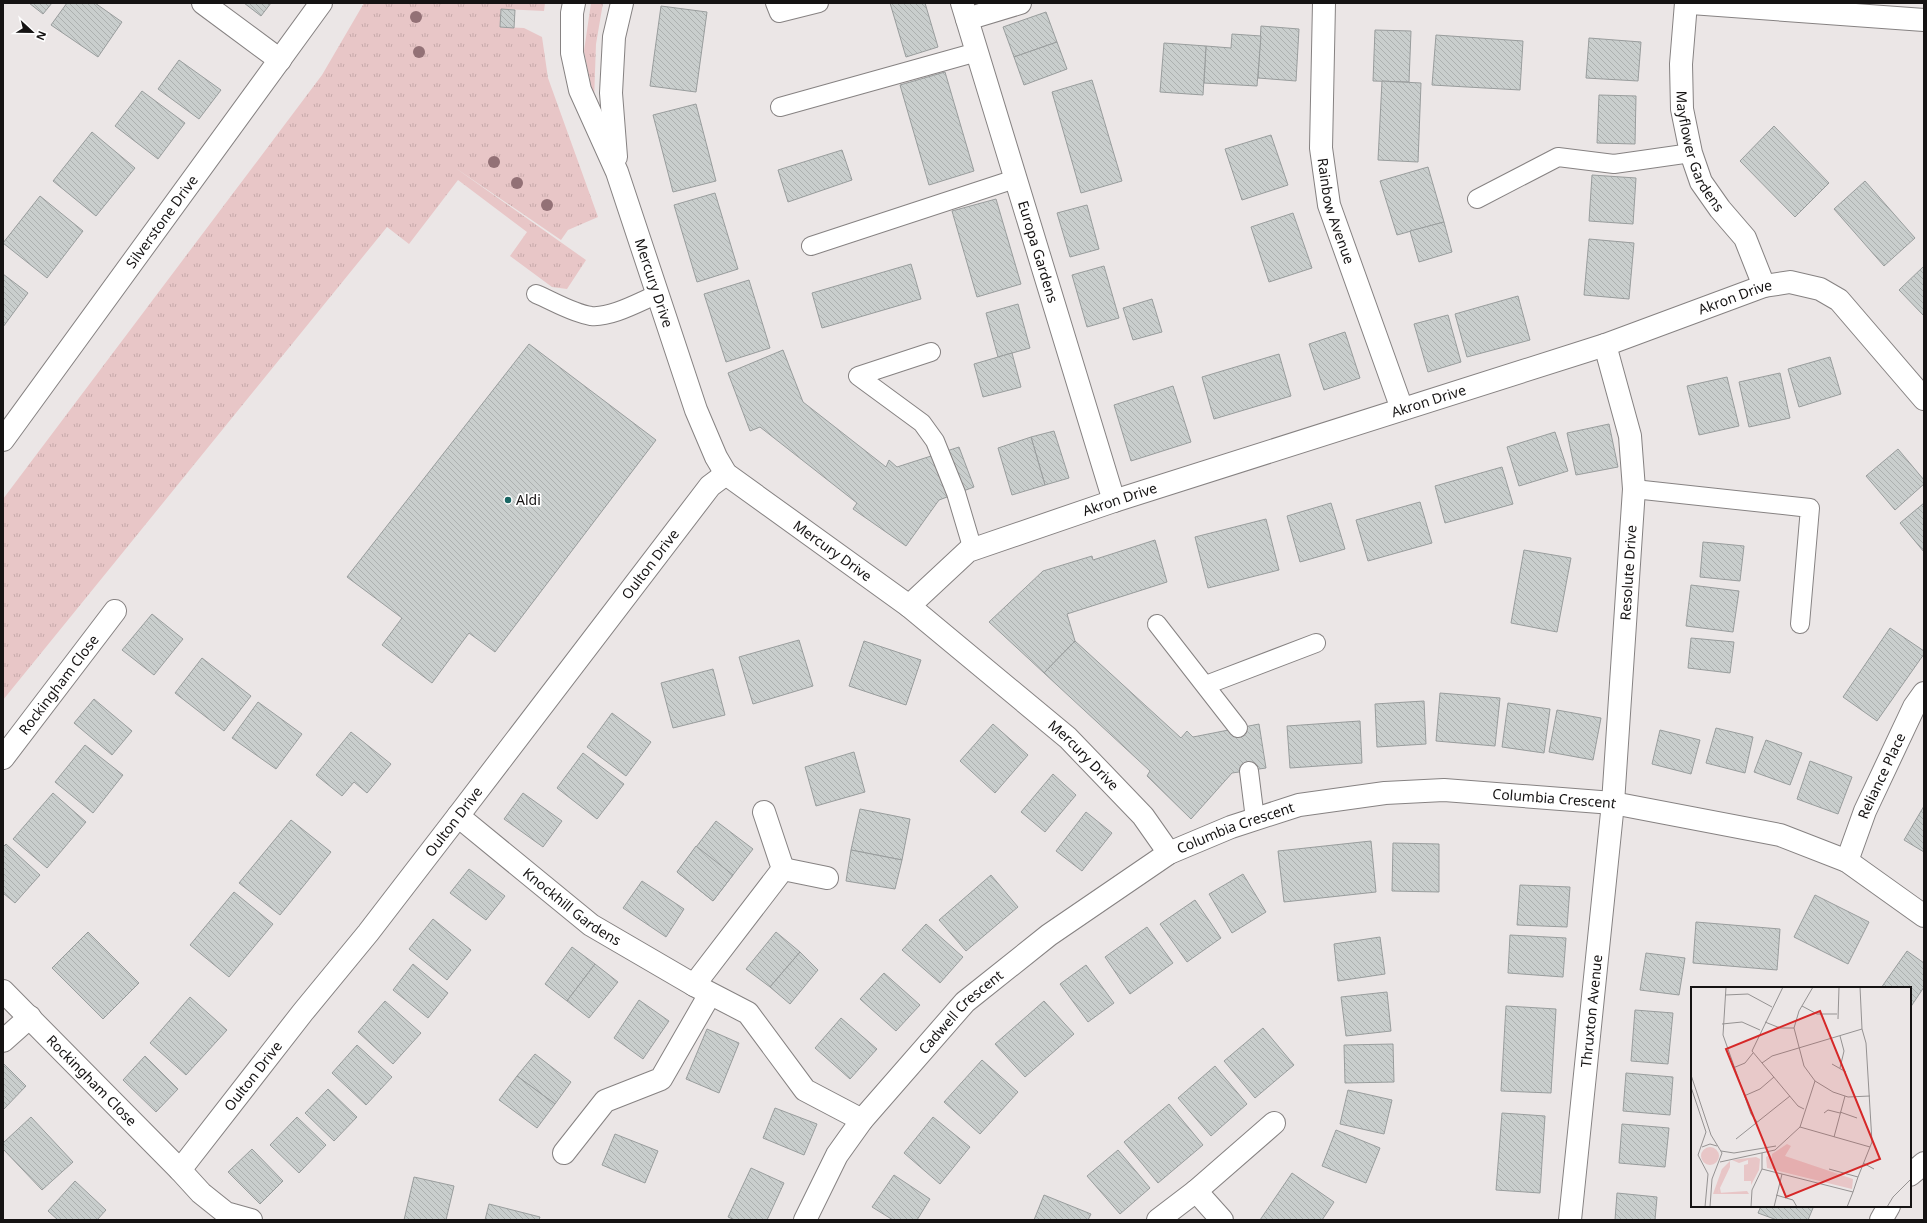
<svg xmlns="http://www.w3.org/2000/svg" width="1927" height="1223" font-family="'Noto Sans',sans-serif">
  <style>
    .grass { fill: url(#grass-tufts) }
    .building { fill: url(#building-back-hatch); stroke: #999d9d }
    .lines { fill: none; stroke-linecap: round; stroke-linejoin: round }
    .service-casing { stroke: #868282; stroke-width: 20 }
    .minor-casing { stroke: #868282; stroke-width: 24 }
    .service { stroke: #fff; stroke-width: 18 }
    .minor { stroke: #fff; stroke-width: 22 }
    .tree { fill: #937176 }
    .poi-dot { fill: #1a6764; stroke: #fff; stroke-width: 1.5 }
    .labels { text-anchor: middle; stroke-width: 3.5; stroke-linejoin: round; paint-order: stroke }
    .street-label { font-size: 14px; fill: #151313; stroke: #fff }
    .poi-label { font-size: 14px; fill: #151313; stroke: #fff; text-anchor: start }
    .inset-road { fill: none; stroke: #959292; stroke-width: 1 }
    .view { fill: #d62828; fill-opacity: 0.15; stroke: #d62828; stroke-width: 2 }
    .inset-edge { fill: none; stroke: #151313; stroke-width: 2 }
  </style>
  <defs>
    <pattern id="grass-tufts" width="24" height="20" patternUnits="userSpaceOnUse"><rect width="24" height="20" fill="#e8c6c7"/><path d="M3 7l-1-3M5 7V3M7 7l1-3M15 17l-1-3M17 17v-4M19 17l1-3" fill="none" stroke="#c6a9aa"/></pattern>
    <pattern id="building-back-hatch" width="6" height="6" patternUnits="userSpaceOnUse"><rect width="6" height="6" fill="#c9cecd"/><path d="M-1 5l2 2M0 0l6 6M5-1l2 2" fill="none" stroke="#acb0af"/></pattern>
  </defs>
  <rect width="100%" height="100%" fill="#ebe6e6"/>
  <g class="grass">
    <polygon points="364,3 545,3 544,11 501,9 500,27 524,28 542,37 548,78 598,217 568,230 561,240 454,167 586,260 567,289 552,287 510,256 527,232 458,180 409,244 387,227 3,700 3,499 322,75"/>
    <polygon points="591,3 603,3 596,44 594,101 584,51"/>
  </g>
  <g class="building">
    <polygon points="29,3 52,3 43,14"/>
    <polygon points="67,3 95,3 122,22 98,57 51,25"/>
    <polygon points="244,3 271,3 261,16"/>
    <polygon points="890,3 925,3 938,47 906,57"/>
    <polygon points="661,6 707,12 696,92 650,86"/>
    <polygon points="501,9 515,10 514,28 500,27"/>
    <polygon points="1046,12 1057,42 1014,57 1003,27"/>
    <polygon points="1261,26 1299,29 1296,81 1258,78"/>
    <polygon points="1375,30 1411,31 1409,82 1373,81"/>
    <polygon points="1232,34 1261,36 1257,86 1204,83 1206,46 1231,48"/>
    <polygon points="1436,35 1523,41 1520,90 1432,85"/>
    <polygon points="1589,38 1641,42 1638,81 1586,78"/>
    <polygon points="1057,42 1067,69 1024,85 1014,57"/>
    <polygon points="1164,43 1206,46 1203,95 1160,92"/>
    <polygon points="179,60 221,90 199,119 158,89"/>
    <polygon points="945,72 974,171 929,185 900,85"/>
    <polygon points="1092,80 1122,181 1081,193 1052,92"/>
    <polygon points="1382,81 1421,83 1418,162 1378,160"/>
    <polygon points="142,91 185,123 158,159 115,126"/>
    <polygon points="1599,95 1636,96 1635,144 1597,143"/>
    <polygon points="696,104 716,181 673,192 653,115"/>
    <polygon points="1774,126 1829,183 1795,217 1740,161"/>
    <polygon points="92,132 135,168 96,216 53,181"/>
    <polygon points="1271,135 1288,185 1242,200 1225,149"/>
    <polygon points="842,150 852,180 788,202 778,170"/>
    <polygon points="1428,167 1444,222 1397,235 1380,181"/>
    <polygon points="1592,175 1636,178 1633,224 1589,221"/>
    <polygon points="1865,181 1915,238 1884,266 1834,209"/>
    <polygon points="715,193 738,269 697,282 674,205"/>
    <polygon points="40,196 83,231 47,278 3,243"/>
    <polygon points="996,199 1021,284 977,297 952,211"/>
    <polygon points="1087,205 1099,249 1070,257 1057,213"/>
    <polygon points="1293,213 1312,268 1269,282 1251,227"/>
    <polygon points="1444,222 1452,252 1419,262 1410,231"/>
    <polygon points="1589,239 1634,243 1629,299 1584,295"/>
    <polygon points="911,264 921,299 822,328 812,293"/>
    <polygon points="1104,266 1119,318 1087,327 1072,275"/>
    <polygon points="1924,266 1924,316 1899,290"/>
    <polygon points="3,274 28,293 3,327"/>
    <polygon points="749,280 770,348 726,362 704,294"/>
    <polygon points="1518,296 1530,340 1467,357 1455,314"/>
    <polygon points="1152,299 1162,332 1133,340 1123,308"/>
    <polygon points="1018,304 1030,348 998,357 986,313"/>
    <polygon points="1448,315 1461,362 1428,372 1414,324"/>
    <polygon points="1345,332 1360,378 1324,390 1309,344"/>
    <polygon points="529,344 656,440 495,652 469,633 432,683 382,645 402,618 347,577"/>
    <polygon points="783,350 803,402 886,467 889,460 897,467 959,447 974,487 939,500 906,546 853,509 857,503 760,427 750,431 728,373"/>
    <polygon points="1012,353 1021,387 983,397 974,364"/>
    <polygon points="1279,354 1291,396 1214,419 1202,377"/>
    <polygon points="1830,357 1841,394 1799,407 1788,369"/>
    <polygon points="1780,373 1790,418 1749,427 1739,382"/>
    <polygon points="1727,377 1739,426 1699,435 1687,386"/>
    <polygon points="1173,386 1191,442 1131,461 1114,405"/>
    <polygon points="1609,424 1618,467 1576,475 1567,433"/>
    <polygon points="1054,431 1069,478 1045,485 1031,437"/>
    <polygon points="1555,432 1568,471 1519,486 1507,447"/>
    <polygon points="1031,437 1045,485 1012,495 998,448"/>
    <polygon points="1898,449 1924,480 1924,484 1895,510 1866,476"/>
    <polygon points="1502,467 1513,504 1445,523 1435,486"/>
    <polygon points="1420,502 1432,543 1368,561 1356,520"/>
    <polygon points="1331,503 1345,549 1300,562 1287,516"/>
    <polygon points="1924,503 1924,552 1900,523"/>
    <polygon points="1266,519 1279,570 1208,588 1195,537"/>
    <polygon points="1155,540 1167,582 1067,614 1075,641 1044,673 989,622 1043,571 1092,556 1093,560"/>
    <polygon points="1703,542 1744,546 1740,581 1700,577"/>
    <polygon points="1524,550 1571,558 1557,632 1511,623"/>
    <polygon points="1691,585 1739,591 1733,632 1686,626"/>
    <polygon points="152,614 183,639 154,675 122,650"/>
    <polygon points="1890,628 1924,651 1924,654 1877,721 1843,697"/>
    <polygon points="1691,638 1734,642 1730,673 1688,668"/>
    <polygon points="799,640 813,686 753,704 739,657"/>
    <polygon points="864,641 921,660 906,705 849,686"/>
    <polygon points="1075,641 1181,738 1187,731 1193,737 1259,724 1266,768 1232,773 1191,819 1147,776 1150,771 1044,673"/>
    <polygon points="202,658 251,696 224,731 175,693"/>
    <polygon points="713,669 725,715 673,728 661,683"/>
    <polygon points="1440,693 1500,698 1495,746 1436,741"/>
    <polygon points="94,699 132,731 112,755 74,723"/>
    <polygon points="1424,701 1426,744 1377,747 1375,704"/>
    <polygon points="258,702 302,734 276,769 232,738"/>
    <polygon points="1508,703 1550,709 1544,753 1502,747"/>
    <polygon points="1557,710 1601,718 1593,760 1549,752"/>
    <polygon points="612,713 651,742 626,776 587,747"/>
    <polygon points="1360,721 1362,763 1290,768 1287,726"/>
    <polygon points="993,724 1028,755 995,793 960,761"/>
    <polygon points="1716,728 1753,737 1745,773 1706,763"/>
    <polygon points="1660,730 1700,740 1691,774 1652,764"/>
    <polygon points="351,732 391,764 367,793 354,782 342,796 316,775"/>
    <polygon points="1766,740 1802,753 1790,785 1754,772"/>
    <polygon points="85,745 123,775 93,813 55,782"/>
    <polygon points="854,752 865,792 816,806 805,767"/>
    <polygon points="583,753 624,784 597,819 557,788"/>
    <polygon points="1810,761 1852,777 1838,814 1797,799"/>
    <polygon points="1053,774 1076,795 1045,832 1021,812"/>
    <polygon points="53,793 86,822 47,868 13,839"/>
    <polygon points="523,793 562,821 543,847 504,819"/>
    <polygon points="1924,806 1924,852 1904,840"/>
    <polygon points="860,809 910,819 902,860 851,850"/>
    <polygon points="1086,812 1112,833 1082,871 1056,851"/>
    <polygon points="291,820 331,852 280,915 239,883"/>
    <polygon points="716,821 753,849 713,901 677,872"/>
    <polygon points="1371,841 1376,892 1284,902 1278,851"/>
    <polygon points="1393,843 1439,844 1439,892 1392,891"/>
    <polygon points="6,844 40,875 15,903 3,893 3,847"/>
    <polygon points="696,846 733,875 713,901 677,872"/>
    <polygon points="851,850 902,860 895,889 846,881"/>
    <polygon points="469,869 505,896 486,920 450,893"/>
    <polygon points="1243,874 1266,912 1232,933 1209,894"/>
    <polygon points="991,875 1018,907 966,951 939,920"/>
    <polygon points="642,881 684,909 666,937 623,908"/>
    <polygon points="1520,885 1570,887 1567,927 1517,925"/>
    <polygon points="234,892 273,924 229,977 190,945"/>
    <polygon points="1815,895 1869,922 1848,964 1794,937"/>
    <polygon points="1195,900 1221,938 1187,962 1160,924"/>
    <polygon points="433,919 471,950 447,980 409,949"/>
    <polygon points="1696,922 1780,929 1777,970 1693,963"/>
    <polygon points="926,924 963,957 940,983 902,950"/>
    <polygon points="1147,927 1173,963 1130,994 1105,957"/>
    <polygon points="88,932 139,983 103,1019 52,968"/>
    <polygon points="776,932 800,952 770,987 746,969"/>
    <polygon points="1510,935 1566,938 1563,977 1508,973"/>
    <polygon points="1380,937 1385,974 1338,981 1334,944"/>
    <polygon points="572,947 595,964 567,1001 545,984"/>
    <polygon points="1907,951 1924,963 1924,987 1910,1008 1910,988 1881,988"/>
    <polygon points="800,952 818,970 790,1004 770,987"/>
    <polygon points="1646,953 1685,958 1679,995 1640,990"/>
    <polygon points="413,964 448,993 428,1018 393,990"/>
    <polygon points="595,964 618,982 589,1018 567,1001"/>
    <polygon points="1086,965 1114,1003 1088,1022 1060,984"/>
    <polygon points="884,973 920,1005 896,1031 860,999"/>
    <polygon points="1387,992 1391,1031 1346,1036 1341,997"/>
    <polygon points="190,997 227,1030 186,1075 150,1043"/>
    <polygon points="639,1000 669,1021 643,1059 614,1038"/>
    <polygon points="385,1001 421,1033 393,1064 358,1032"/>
    <polygon points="1044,1001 1074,1034 1025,1077 995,1044"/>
    <polygon points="1506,1006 1556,1009 1551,1093 1501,1091"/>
    <polygon points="1635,1010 1673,1013 1668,1064 1631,1061"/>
    <polygon points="841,1018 877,1049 850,1079 815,1048"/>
    <polygon points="1263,1028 1294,1065 1255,1098 1224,1061"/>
    <polygon points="707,1029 739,1043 719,1093 686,1079"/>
    <polygon points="1393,1044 1394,1082 1345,1083 1344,1045"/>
    <polygon points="357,1045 392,1077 366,1105 332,1073"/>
    <polygon points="535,1054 571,1082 555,1104 517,1076"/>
    <polygon points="145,1056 178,1089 156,1112 123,1080"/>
    <polygon points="982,1060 1018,1092 980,1134 944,1102"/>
    <polygon points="3,1063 26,1086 3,1110"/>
    <polygon points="1215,1066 1247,1104 1211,1136 1178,1098"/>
    <polygon points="1626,1073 1673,1077 1670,1115 1623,1111"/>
    <polygon points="517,1076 555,1104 537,1128 499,1100"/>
    <polygon points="328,1089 357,1117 334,1141 305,1113"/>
    <polygon points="1348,1090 1392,1100 1384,1134 1340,1124"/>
    <polygon points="1169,1104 1203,1145 1158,1183 1124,1142"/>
    <polygon points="775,1108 817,1124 804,1155 763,1138"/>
    <polygon points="1502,1113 1545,1116 1540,1193 1496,1190"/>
    <polygon points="31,1117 73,1162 42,1190 3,1149 3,1143"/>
    <polygon points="297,1117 326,1145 299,1173 270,1145"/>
    <polygon points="933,1117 970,1147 940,1184 904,1153"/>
    <polygon points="1622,1124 1669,1128 1665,1167 1619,1163"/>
    <polygon points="1336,1130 1380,1148 1366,1183 1322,1166"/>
    <polygon points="615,1134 658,1151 645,1183 602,1165"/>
    <polygon points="252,1149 283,1181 260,1204 228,1172"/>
    <polygon points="1118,1150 1150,1188 1120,1214 1087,1176"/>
    <polygon points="751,1168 784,1183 767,1220 735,1220 728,1217"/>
    <polygon points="1292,1173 1334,1202 1322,1220 1260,1220"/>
    <polygon points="894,1175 930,1199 917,1220 893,1220 872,1207"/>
    <polygon points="414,1177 454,1186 446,1220 404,1220"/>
    <polygon points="75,1181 106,1210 97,1220 58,1220 48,1211"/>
    <polygon points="1617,1193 1657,1197 1655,1220 1615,1220"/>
    <polygon points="1044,1195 1091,1214 1088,1220 1034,1220"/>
    <polygon points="489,1204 540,1217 539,1220 485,1220"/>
    <polygon points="1761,1206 1808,1206 1813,1208 1808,1220 1777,1220 1758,1213"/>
  </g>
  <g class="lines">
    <g class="service-casing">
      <g id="service">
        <polyline points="775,3 779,13 819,3"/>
        <polyline points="780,107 977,52"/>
        <polyline points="1477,199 1558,157 1614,164 1691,153"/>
        <polyline points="811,246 1015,179"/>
        <path d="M536 294C553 301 572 313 591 316 611 318 639 302 658 294"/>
        <polyline points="931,352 858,376 922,423 935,441 956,493 973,550"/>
        <polyline points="1634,489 1810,508 1800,624"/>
        <polyline points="1157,624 1238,728"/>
        <polyline points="1206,685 1316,643"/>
        <polyline points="1249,771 1255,819"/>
      </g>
    </g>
    <g class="minor-casing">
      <g id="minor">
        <polyline points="203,3 280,60"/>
        <path id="s1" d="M574 3 572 13V53L580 90 617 172 696 410 716 457 726 474 909 606 1068 738 1143 816 1169 853"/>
        <path id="s2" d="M962 3 1114 501"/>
        <path id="s3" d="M1324 3 1321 148 1329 205 1402 409"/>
        <path id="s4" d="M1686 3 1681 64 1682 109 1691 153 1701 182 1720 209 1745 238 1764 286"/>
        <polyline points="1691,3 1924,20"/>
        <polyline points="967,19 1020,3"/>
        <polyline points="616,157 611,93 614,37 622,3"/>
        <path id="s5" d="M3 440 321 3"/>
        <path id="s6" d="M909 606 968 551 1114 501 1605 345 1764 286 1790 282 1820 289 1839 300 1924 399"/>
        <path id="s7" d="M3 758 115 611"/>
        <path id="s8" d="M458 816 591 925 694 985 748 1013 805 1090 862 1120"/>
        <path id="s9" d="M1847 861 1865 811 1914 707 1924 693"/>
        <polyline points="783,869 827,878"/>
        <polyline points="694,985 783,869 764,812"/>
        <path id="s10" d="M3 991 180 1170 201 1193 226 1213 251 1220"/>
        <polyline points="3,1041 30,1017"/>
        <polyline points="564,1153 605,1101 661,1079 710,994"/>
        <path id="s11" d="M180 1170 303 1012 368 933 458 816 710 486 726 474"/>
        <polyline points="1910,1175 1924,1163"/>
        <polyline points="1196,1191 1222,1220"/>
        <path id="s12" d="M805 1220 837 1155 862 1120 965 1002 1049 935 1169 853 1231 827 1299 805 1385 793 1444 790 1613 803 1780 835 1847 861 1924 916"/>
        <polyline points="1158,1220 1196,1191 1274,1123"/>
        <path id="s13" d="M1570 1220 1613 803 1634 489 1630 436 1605 345"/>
        <polyline points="1881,1220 1889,1206"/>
      </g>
    </g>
    <use href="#service" class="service"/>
    <use href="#minor" class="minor"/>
  </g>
  <g class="tree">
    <circle cx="416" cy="17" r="6"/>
    <circle cx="419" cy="52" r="6"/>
    <circle cx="494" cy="162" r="6"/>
    <circle cx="517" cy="183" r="6"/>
    <circle cx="547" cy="205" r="6"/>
  </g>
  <circle class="poi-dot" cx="508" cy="500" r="4"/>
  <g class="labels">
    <g class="street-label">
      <text dy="5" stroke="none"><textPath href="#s4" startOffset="152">Mayflower Gardens</textPath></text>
      <text dy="5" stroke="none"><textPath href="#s3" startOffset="210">Rainbow Avenue</textPath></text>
      <text dy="5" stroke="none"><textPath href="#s5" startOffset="270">Silverstone Drive</textPath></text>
      <text dy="5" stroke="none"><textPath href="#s2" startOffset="260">Europa Gardens</textPath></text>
      <text dy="5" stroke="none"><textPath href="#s1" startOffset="295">Mercury Drive</textPath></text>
      <text dy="5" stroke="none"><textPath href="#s6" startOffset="889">Akron Drive</textPath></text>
      <text dy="5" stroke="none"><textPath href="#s6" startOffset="565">Akron Drive</textPath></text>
      <text dy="5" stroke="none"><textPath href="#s6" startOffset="241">Akron Drive</textPath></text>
      <text dy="5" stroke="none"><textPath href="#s1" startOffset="631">Mercury Drive</textPath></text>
      <text dy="5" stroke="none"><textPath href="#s11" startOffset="767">Oulton Drive</textPath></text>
      <text dy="5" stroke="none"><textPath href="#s13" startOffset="650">Resolute Drive</textPath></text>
      <text dy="5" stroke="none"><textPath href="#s7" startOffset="92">Rockingham Close</textPath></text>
      <text dy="5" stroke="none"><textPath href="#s1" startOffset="955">Mercury Drive</textPath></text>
      <text dy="5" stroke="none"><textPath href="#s9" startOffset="92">Reliance Place</textPath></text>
      <text dy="5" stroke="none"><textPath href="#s12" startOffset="920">Columbia Crescent</textPath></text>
      <text dy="5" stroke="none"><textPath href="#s11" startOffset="443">Oulton Drive</textPath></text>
      <text dy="5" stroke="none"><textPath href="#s12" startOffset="596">Columbia Crescent</textPath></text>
      <text dy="5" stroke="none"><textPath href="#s8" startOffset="146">Knockhill Gardens</textPath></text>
      <text dy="5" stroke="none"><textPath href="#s13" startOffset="210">Thruxton Avenue</textPath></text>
      <text dy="5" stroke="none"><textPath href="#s12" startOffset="262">Cadwell Crescent</textPath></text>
      <text dy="5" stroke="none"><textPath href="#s11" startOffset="119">Oulton Drive</textPath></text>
      <text dy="5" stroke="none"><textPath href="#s10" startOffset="126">Rockingham Close</textPath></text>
    </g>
    <g class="poi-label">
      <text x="516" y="505">Aldi</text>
    </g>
  </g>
  <g transform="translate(1691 987)">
    <rect width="220" height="220" fill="#ebe6e6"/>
    <path d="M96 157 100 159 94 169 162 192 161 202 76 181 75 170 79 168 81 171V167ZM10 169a9 9 0 1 1 18 0a9 9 0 1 1-18 0ZM65 170 69 172 68 183 60 198V194H53V178L57 177V173L48 176 41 173ZM39 174V180L29 201 30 206H27L31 182Z" fill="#e8c6c7"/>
    <path d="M31 182 33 185 27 206 56 204 58 207H22Z" fill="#e8c6c7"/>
    <path class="inset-road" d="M35 0 32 48 60 127 66 135M92 0 61 64 107 119 113 122M122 0 108 24 103 41 113 79 124 94 142 105 157 110 179 109M34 8 57 7 81 20M111 19 126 27H146M147 32 148 0M74 35 89 41H103M31 37 51 35 69 43M149 49 153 64 149 81M71 76 81 69 171 42 169 0M141 77 155 85M42 81 54 76 62 66M0 88 20 148 31 166 21 192 19 220M0 100 15 145 7 168 17 187 14 220M53 109 69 102 83 90M149 125 166 131M133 126 137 123 149 126M109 140 179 160M143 150 154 109M45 152 99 109M11 160 19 157 26 159M30 164 43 166 85 159M29 175 84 163 109 140 124 94M172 176 183 182M71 182 162 205 167 190M138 182 167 190 181 155 175 56 171 42M85 208 102 213 106 220M60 220 61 203 71 182V166M83 220 91 187M156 220 162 205M196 220 202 210 220 192"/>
    <path class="view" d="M129 24 189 172 95 210 35 62Z"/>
    <rect width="220" height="220" class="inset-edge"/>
  </g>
  <rect width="1927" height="1223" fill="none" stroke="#151313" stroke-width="8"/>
  <g transform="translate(32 32) rotate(112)" stroke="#ffffff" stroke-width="3" paint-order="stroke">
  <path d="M0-3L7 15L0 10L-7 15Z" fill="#151313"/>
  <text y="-6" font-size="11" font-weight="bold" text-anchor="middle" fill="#151313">N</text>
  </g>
</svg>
